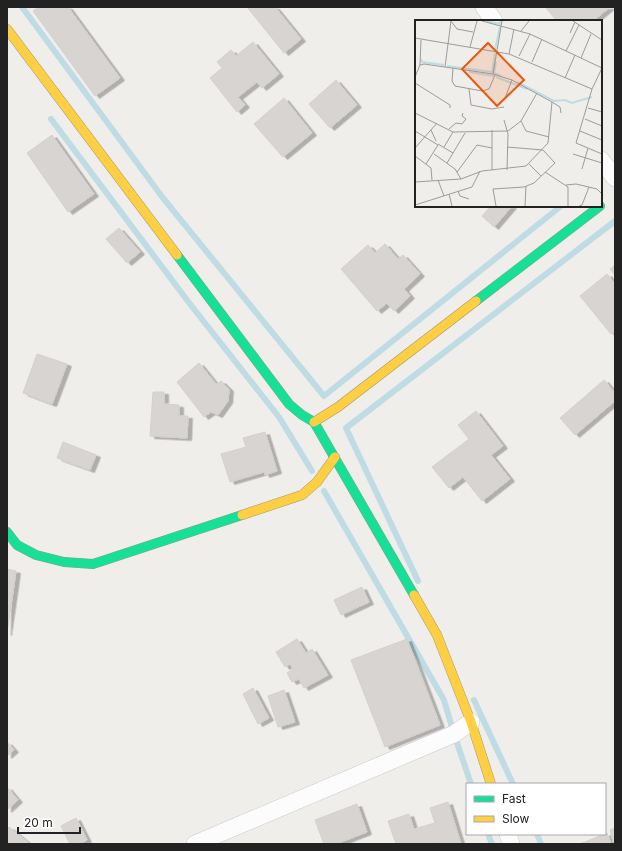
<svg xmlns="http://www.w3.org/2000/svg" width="622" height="851" font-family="Inter,sans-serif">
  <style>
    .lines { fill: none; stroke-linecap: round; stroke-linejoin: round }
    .stream { stroke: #bfdbe3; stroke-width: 6 }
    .building { fill: #d7d4d2; stroke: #d3d0cc; filter: url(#shadow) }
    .street-casing { stroke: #c9c8c7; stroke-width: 18 }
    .fast-casing { stroke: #999a82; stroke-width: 10 }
    .slow-casing { stroke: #999a82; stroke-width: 10 }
    .street { stroke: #fdfcfc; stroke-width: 17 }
    .fast { stroke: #16e098; stroke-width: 9 }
    .slow { stroke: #ffcf43; stroke-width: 9 }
    .inset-river { fill: none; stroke: #bfdbe3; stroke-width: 2 }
    .inset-road { fill: none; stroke: #9e9c9b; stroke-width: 1 }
    .view { fill: #e8590c; fill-opacity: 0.15; stroke: #e8590c; stroke-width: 2 }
    .inset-edge { fill: none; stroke: #222; stroke-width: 2 }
  </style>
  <defs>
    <filter id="shadow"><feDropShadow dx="4.5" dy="2.5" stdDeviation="0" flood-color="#0004"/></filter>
  </defs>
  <rect width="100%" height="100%" fill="#f0eeeb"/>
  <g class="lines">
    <g class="stream">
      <polyline points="22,7 163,198 324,396 561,206"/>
      <polyline points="51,119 190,304 279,417 312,471"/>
      <polyline points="324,491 444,700 454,734 471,784"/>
      <polyline points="418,581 346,428 615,221"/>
      <polyline points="474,700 513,784"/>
      <polyline points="488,834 492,844"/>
      <polyline points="537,834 541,844"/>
    </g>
  </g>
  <g class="building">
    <polygon points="39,7 68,7 120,78 95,96 33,11"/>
    <polygon points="247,7 275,7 301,39 284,53"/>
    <polygon points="545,7 610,7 593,21 557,21"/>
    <polygon points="253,42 279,74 262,88 257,82 238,97 245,105 237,112 210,78 222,68 217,62 231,50 236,56"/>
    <polygon points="336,80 357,105 330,128 309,104"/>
    <polygon points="284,98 312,133 283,157 254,124"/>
    <polygon points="52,135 94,194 68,212 27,153"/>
    <polygon points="491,206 512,206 494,227 482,216"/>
    <polygon points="119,228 140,252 127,263 106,239"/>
    <polygon points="385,244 398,259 403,255 420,274 404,289 410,296 394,311 387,303 377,311 341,269 368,245 375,253"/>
    <polygon points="615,265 615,275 610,269"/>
    <polygon points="607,274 615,284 615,331 611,334 580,296"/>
    <polygon points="37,354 67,364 52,404 23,393"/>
    <polygon points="199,363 216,384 221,381 229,389 228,401 218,415 211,412 204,417 177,382"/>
    <polygon points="604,380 615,393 615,401 575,435 560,418"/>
    <polygon points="153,392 164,392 164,404 179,405 179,416 188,416 187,438 150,436"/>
    <polygon points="476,411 503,446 491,455 510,479 482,501 463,477 449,488 432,467 469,439 458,425"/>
    <polygon points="265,432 277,471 265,475 264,472 230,482 221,454 246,447 243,438"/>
    <polygon points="63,442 96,455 90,470 57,458"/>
    <polygon points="7,569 16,571 7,633"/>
    <polygon points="362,587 369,602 341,615 334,600"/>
    <polygon points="297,639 306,653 312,649 328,675 304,688 299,679 292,682 287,673 293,669 290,664 285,667 276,652"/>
    <polygon points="407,639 440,725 385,747 351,660"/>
    <polygon points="253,688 269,718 258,724 243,694"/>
    <polygon points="284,690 295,722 278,727 268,696"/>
    <polygon points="7,742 14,750 7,756"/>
    <polygon points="7,787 18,800 7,810"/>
    <polygon points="448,802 461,844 438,844 438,843 434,844 396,844 388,821 409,814 414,829 435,823 430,808"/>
    <polygon points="357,804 367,832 336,844 324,844 315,820"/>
    <polygon points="76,818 87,840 79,844 70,844 61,826"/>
    <polygon points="9,827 30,844 7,844 7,829"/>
    <polygon points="615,828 615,844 614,844 610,830"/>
    <polygon points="607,833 611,844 580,844"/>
  </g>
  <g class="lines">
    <g class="street-casing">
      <g id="street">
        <polyline points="484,7 494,21"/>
        <polyline points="601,160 615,178"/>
        <polyline points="508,834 511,844"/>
        <polyline points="195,844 454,734 471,722"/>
      </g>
    </g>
    <g class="fast-casing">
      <g id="fast">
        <polyline points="177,255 289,404 302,415 314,422 414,595"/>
        <polyline points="476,301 600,206"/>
        <polyline points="7,532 17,545 36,555 64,562 93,564 242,515"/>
      </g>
    </g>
    <g class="slow-casing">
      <g id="slow">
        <polyline points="7,29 177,255"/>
        <polyline points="314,422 338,407 476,301"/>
        <polyline points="242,515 302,495 317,482 335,457"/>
        <polyline points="414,595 437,635 471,722 491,784"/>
      </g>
    </g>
    <use href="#street" class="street"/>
    <use href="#fast" class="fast"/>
    <use href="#slow" class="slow"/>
  </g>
  <g transform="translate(415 20)">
    <rect width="187" height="187" fill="#f0eeeb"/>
    <path class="inset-river" d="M71 1 85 4 86 1M80 30 85 7M6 39 7 42 29 45M81 42 79 53 86 56M32 46 77 52 80 33M54 52 79 56M81 57 112 69M102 62 139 81 150 80 157 83 177 77"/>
    <path class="inset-road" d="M36 1 42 9 58 12M67 1 115 14 187 48M158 1 187 20M106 11 114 1M155 13 160 2M0 18 94 34 177 69M55 27 62 1M151 31 164 5M94 34 99 9M104 36 115 14M166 38 176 14M117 42 127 19M5 45 6 20M30 47 36 1M38 48 37 61 40 66 67 71 74 69 80 55M187 48 177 69 161 123 187 134M78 54 87 1M0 57 5 45 9 44 78 54 97 60 137 82 133 123 111 146 67 151 46 159 0 162M150 58 160 35M0 63 35 85V88M54 69 56 85 77 89 89 87M90 78 97 60M137 82 145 87 146 93M173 88 187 92M0 93 38 112 93 111 106 101 122 73M170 99 187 106M89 100 93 114 92 150M106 101 111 111 134 117M34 109 41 103 47 104 51 99 47 96 48 93M16 110 21 121M0 111 23 125 11 144M165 111 187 120M23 124 38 133M29 127 38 112M0 128 22 103M19 134 40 149 46 159M158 134 187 143M0 136 16 148 17 160M32 143 50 113M114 144 126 156M167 149 173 128M77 150V110M42 152 62 125 77 128M130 152 153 167V186M23 160 29 176M151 165 161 164 182 169 187 174M43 171 45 176 54 179M34 174 37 186M0 185 57 167 65 151M81 186 78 169 109 167 119 163 140 143 128 130 92 127M110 186 111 166M164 186 167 185 174 167"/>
    <path class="view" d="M73 23 109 60 82 86 47 49Z"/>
    <rect width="187" height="187" class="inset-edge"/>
  </g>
  <rect width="622" height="851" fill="none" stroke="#222222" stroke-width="16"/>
  <rect x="466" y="783" width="140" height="52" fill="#ffffff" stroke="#a7a7a7"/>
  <rect x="474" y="796" width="20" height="6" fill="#16e098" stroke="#a7a7a7"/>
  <text x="502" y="803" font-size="12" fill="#222222">Fast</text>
  <rect x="474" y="816" width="20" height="6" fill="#ffcf43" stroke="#a7a7a7"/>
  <text x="502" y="823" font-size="12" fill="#222222">Slow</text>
  <path d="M18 827v6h62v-6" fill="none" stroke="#222222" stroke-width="2"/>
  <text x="24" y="827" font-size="12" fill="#222222" stroke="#ffffff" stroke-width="3" paint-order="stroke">20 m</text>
</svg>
